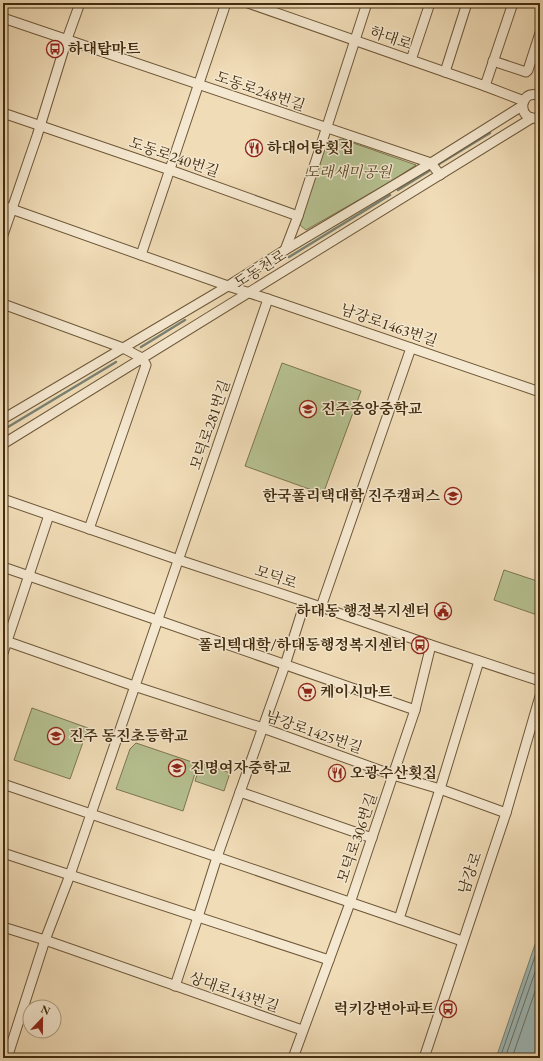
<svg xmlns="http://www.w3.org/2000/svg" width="543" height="1061" font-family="'EB Garamond','Noto Serif KR',serif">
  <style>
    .green { fill: #b6c191; stroke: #7c7650 }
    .water { fill: #9db9b8; stroke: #798174 }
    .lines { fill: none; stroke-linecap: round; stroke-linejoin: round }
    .shore { stroke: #707263; stroke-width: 1 }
    .stream { stroke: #798174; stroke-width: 2.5 }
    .minor-casing { stroke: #6e5838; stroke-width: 11 }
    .minor { stroke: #f5e8d0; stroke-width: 9 }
    .labels { text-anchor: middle; stroke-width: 3; stroke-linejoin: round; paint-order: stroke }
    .street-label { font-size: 15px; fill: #422c0e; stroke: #f5e8d0 }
    .poi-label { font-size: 15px; font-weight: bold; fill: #422c0e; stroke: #f5e8d0; text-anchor: start }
    .park-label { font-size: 15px; font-style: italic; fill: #594a28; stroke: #f5e8d0 }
  </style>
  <rect width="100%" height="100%" fill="#f0dcb7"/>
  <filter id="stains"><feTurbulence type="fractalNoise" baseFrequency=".005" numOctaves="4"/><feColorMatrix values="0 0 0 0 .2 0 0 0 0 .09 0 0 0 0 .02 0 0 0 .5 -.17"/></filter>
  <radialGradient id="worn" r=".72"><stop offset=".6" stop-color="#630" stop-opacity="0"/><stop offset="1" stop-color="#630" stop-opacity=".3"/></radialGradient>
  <g class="green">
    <polygon points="342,139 416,165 390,182 306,230 300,225 326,143"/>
    <polygon points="282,363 361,391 323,494 245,466"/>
    <polygon points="504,570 540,582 540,616 494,600"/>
    <polygon points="32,708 88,728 70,779 14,760"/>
    <polygon points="136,743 198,764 183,811 116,789 130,749"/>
    <polygon points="201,763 230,773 224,791 195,781"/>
  </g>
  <polygon class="water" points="540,930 540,1058 496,1058"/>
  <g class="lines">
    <g class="shore">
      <polyline points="500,1058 540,942"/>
      <polyline points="505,1058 540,958"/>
      <polyline points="512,1058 540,977"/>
    </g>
    <g class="stream">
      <polyline points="439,164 490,133"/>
      <polyline points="398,190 429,171"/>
      <polyline points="289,257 390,195"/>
      <polyline points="141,347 185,320"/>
      <polyline points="3,430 116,362"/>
    </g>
    <g class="minor-casing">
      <g id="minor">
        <polyline points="248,3 485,86 524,101"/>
        <polyline points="3,18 431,163 440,175"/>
        <polyline points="411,60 430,3"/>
        <polyline points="493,61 526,72 528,70 540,33"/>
        <polyline points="445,72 467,3"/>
        <polyline points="485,86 513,3"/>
        <path d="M540 96C517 87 517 125 540 117"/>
        <polyline points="3,113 170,170 298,216"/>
        <polyline points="3,206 228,286 268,299 540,392"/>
        <polyline points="3,235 37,136 67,39 80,3"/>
        <polyline points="285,250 298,216 367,3"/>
        <polyline points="141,255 226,3"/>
        <polyline points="3,304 123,348 142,358 146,365 89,529"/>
        <polyline points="3,419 228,286 285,250 431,163 522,106"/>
        <polyline points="3,444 532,118"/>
        <polyline points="3,499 179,560 321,607 431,645 540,681"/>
        <polyline points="3,567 157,620 415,710"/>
        <polyline points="321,607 411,348"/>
        <polyline points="3,640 134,686 263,728 393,775 440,789 506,813"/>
        <polyline points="3,653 49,515"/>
        <polyline points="3,784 399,919 462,941"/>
        <polyline points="240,792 372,838"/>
        <polyline points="3,853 329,960"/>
        <polyline points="399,919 440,789 479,661"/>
        <polyline points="3,927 45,940 302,1030"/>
        <polyline points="175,986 198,917 217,857 285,665 305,602"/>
        <polyline points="7,1058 45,940 70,875 268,299"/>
        <polyline points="293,1058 350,903 393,775 415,710 431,645"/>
        <polyline points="424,1058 506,813 540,696"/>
      </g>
    </g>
    <use href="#minor" class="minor"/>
  </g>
  <defs>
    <g id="bus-ring" transform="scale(0.9)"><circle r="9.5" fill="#f5e8d0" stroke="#8f2418" stroke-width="1.5"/><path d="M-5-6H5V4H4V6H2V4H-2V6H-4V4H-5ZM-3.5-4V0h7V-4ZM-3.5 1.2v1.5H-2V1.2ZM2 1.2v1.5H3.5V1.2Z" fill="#8f2418"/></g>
    <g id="restaurant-ring" transform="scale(0.9)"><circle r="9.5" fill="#f5e8d0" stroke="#8f2418" stroke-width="1.5"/><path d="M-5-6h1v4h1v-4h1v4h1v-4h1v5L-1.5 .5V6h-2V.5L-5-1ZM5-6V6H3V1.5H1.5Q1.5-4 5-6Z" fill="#8f2418"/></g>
    <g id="school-ring" transform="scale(0.9)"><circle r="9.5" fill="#f5e8d0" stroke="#8f2418" stroke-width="1.5"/><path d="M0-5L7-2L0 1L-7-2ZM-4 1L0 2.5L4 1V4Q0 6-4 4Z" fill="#8f2418"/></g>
    <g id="university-ring" transform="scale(0.9)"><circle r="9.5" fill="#f5e8d0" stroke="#8f2418" stroke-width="1.5"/><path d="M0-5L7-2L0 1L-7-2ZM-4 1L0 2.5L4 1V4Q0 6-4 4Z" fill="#8f2418"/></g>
    <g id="civic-ring" transform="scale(0.9)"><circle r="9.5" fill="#f5e8d0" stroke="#8f2418" stroke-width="1.5"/><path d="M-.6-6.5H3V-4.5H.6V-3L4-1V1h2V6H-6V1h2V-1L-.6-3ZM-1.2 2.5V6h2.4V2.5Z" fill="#8f2418"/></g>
    <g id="supermarket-ring" transform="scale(0.9)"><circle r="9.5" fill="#f5e8d0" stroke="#8f2418" stroke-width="1.5"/><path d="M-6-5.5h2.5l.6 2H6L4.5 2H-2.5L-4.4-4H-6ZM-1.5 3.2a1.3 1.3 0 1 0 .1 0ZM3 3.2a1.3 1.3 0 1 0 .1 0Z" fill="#8f2418"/></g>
  </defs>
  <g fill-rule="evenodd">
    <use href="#bus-ring" x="55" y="49"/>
    <use href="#restaurant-ring" x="254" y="148"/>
    <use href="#school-ring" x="308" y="409"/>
    <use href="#university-ring" x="453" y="496"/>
    <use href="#civic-ring" x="443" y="611"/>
    <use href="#bus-ring" x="420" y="645"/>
    <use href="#supermarket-ring" x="307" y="692"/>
    <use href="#school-ring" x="56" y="736"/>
    <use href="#school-ring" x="177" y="768"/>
    <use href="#restaurant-ring" x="337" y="773"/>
    <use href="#bus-ring" x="448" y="1009"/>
  </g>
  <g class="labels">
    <g class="street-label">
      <text transform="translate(391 38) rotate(19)" y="5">하대로</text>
      <text transform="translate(260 91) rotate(19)" y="5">도동로248번길</text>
      <text transform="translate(174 157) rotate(19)" y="5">도동로240번길</text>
      <text transform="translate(260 269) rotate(-32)" y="5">도동천로</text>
      <text transform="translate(389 325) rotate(19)" y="5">남강로1463번길</text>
      <text transform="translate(210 425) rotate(-71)" y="5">모덕로281번길</text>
      <text transform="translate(276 577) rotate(19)" y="5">모덕로</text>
      <text transform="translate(314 732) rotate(19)" y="5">남강로1425번길</text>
      <text transform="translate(357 838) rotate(-71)" y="5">모덕로306번길</text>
      <text transform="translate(470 873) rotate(-71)" y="5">남강로</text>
      <text transform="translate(234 992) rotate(19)" y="5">상대로143번길</text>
    </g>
    <g class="poi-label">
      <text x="68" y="54">하대탑마트</text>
      <text x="267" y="153">하대어탕횟집</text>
      <text x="321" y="414">진주중앙중학교</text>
      <text x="440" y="501" text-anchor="end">한국폴리택대학 진주캠퍼스</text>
      <text x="430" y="616" text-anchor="end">하대동 행정복지센터</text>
      <text x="407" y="650" text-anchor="end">폴리텍대학/하대동행정복지센터</text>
      <text x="320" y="697">케이시마트</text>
      <text x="69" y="741">진주 동진초등학교</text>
      <text x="190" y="773">진명여자중학교</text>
      <text x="350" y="778">오광수산횟집</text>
      <text x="435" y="1014" text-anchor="end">럭키강변아파트</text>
    </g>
    <g class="park-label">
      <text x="348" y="177">도래새미공원</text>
    </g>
  </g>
  <rect width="543" height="1061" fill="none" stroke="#f0dcb7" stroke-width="16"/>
  <rect x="4" y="4" width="535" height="1053" fill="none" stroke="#422c0e" stroke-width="2"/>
  <rect x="8" y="8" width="527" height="1045" fill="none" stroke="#422c0e"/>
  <g transform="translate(42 1019) rotate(22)"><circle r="19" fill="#f5e8d0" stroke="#ad9d82"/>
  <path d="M0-3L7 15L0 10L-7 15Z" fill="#8f2418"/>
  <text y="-6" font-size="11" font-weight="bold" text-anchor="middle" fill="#422c0e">N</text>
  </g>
  <rect width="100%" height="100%" filter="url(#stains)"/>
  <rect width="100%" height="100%" fill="url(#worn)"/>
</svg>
